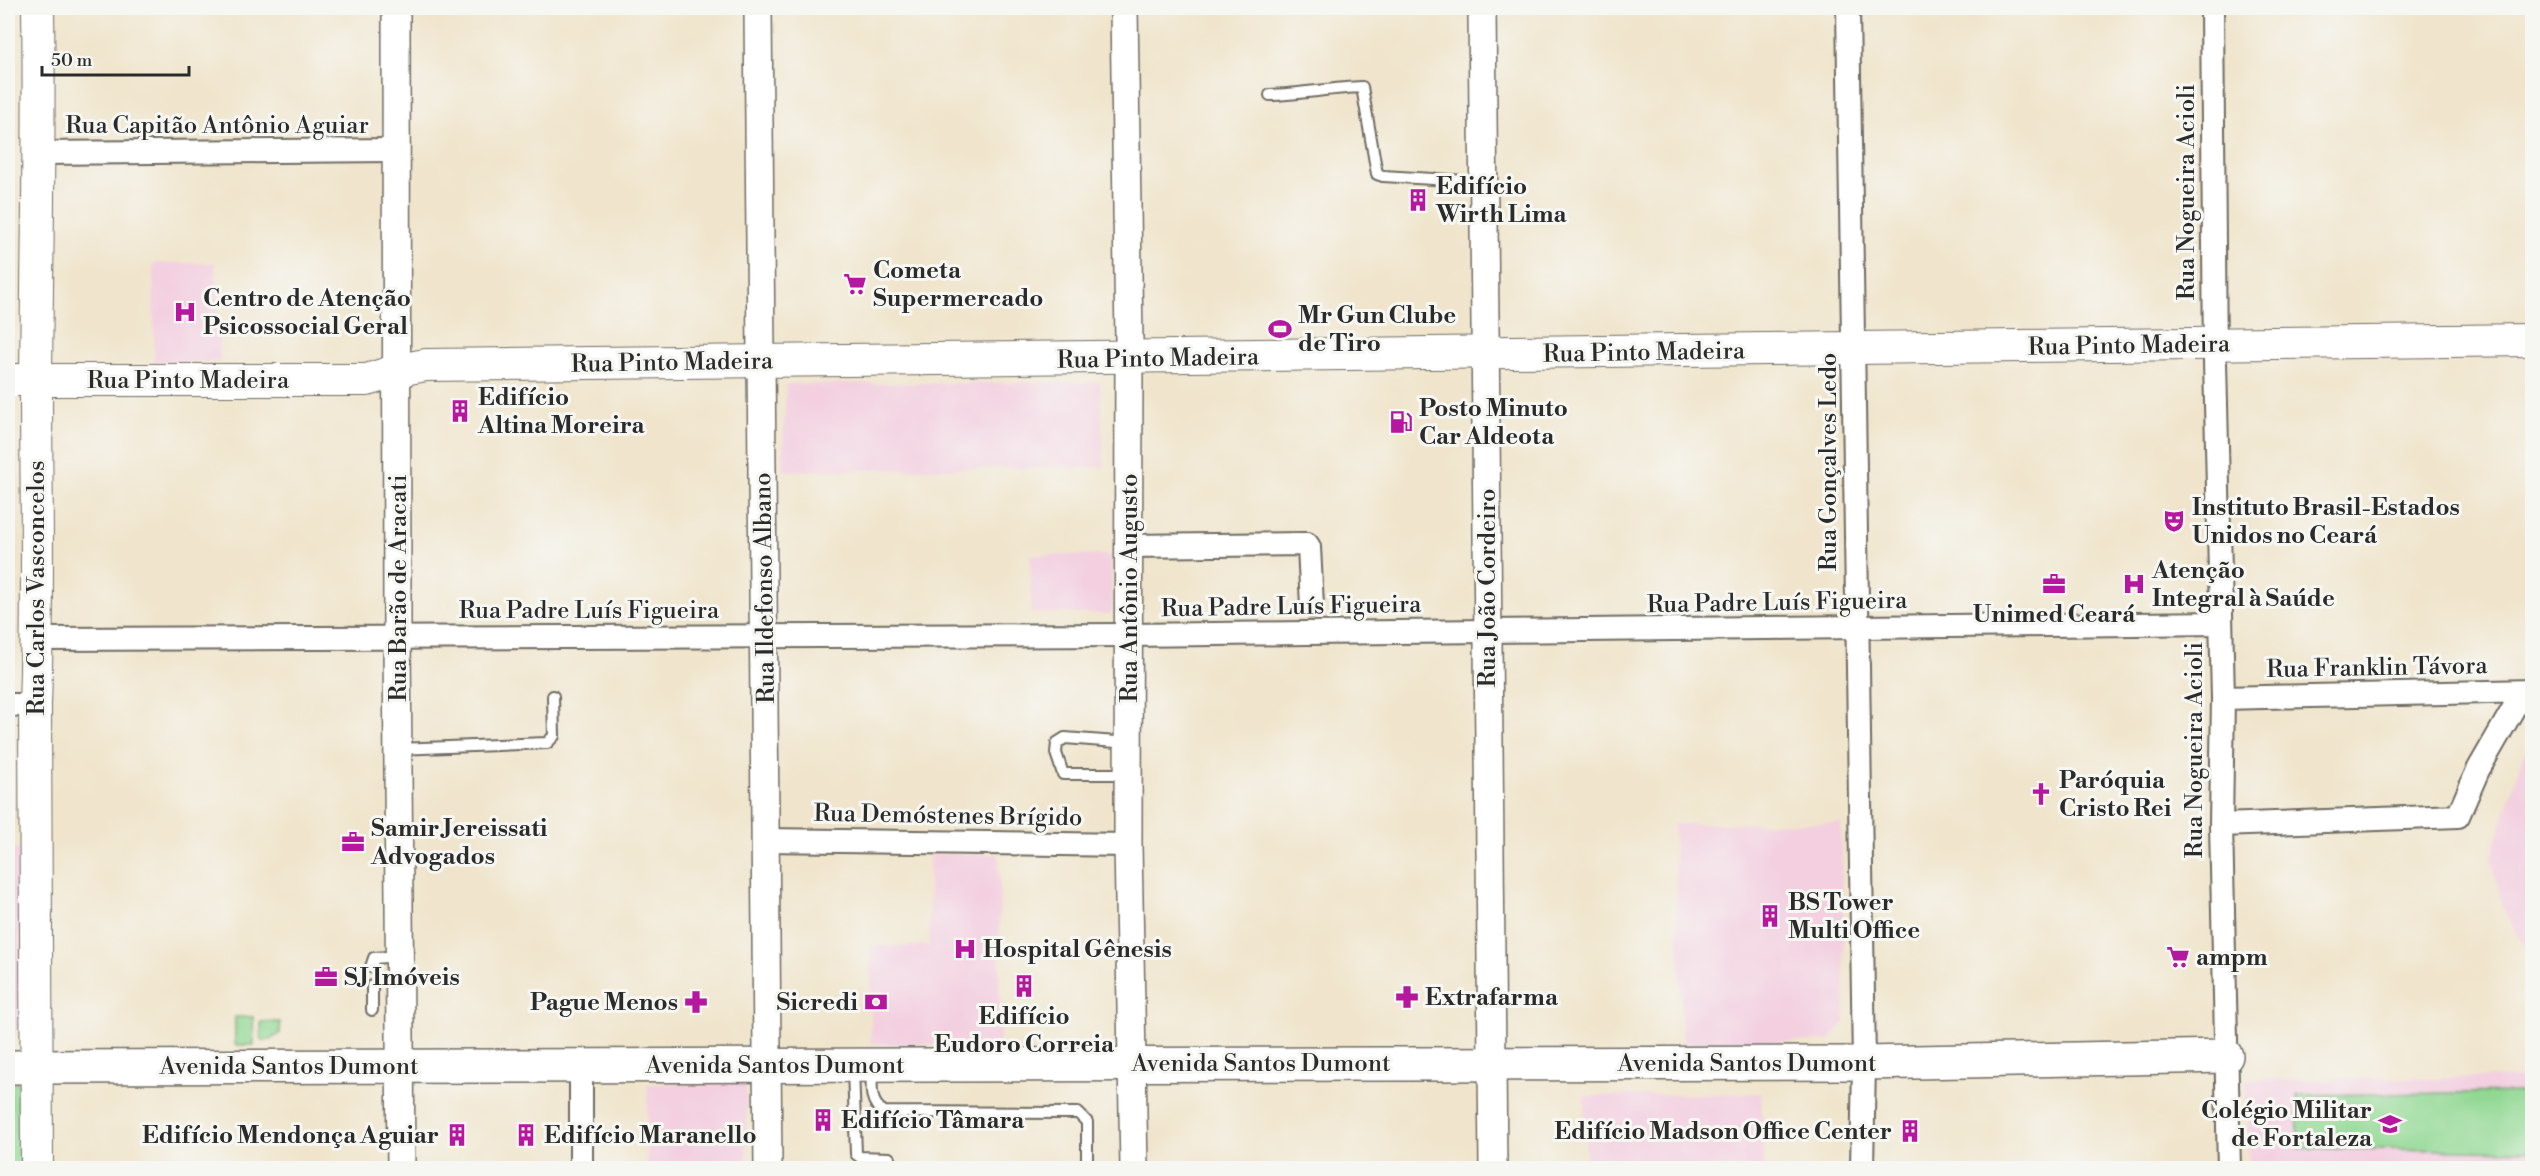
<svg xmlns="http://www.w3.org/2000/svg" width="2540" height="1176" font-family="'Libre Bodoni',serif">
  <style>
    .built { fill: #f3cfe0 }
    .green { fill: #91d893; stroke: #5e825f; stroke-width: 1.5 }
    .lines { fill: none; stroke-linecap: round; stroke-linejoin: round }
    .service-casing { stroke: #706c63; stroke-width: 14 }
    .minor-casing { stroke: #706c63; stroke-width: 26 }
    .tertiary-casing { stroke: #706c63; stroke-width: 30 }
    .secondary-casing { stroke: #706c63; stroke-width: 34 }
    .primary-casing { stroke: #706c63; stroke-width: 36 }
    .service { stroke: #fff; stroke-width: 10 }
    .minor { stroke: #fff; stroke-width: 22 }
    .tertiary { stroke: #fff; stroke-width: 27 }
    .secondary { stroke: #fff; stroke-width: 32 }
    .primary { stroke: #fff; stroke-width: 33 }
    .labels { text-anchor: middle; stroke-width: 6; stroke-linejoin: round; paint-order: stroke }
    .street-label { font-size: 24px; fill: #2b2b2b; stroke: #f6f6f2 }
    .poi-label { font-size: 24px; font-weight: bold; fill: #2b2b2b; stroke: #f6f6f2; text-anchor: start }
  </style>
  <rect width="100%" height="100%" fill="#f6f6f2"/>
  <filter id="ink" filterUnits="userSpaceOnUse"><feTurbulence type="fractalNoise" baseFrequency=".0167" numOctaves="2"/><feDisplacementMap in="SourceGraphic" scale="12" xChannelSelector="R" yChannelSelector="G"/><feConvolveMatrix kernelMatrix="1 2 1 2 8 2 1 2 1" color-interpolation-filters="sRGB"/></filter>
  <filter id="wash" filterUnits="userSpaceOnUse"><feTurbulence type="fractalNoise" baseFrequency=".008" numOctaves="4" result="noise"/><feDisplacementMap in="SourceGraphic" scale="24" xChannelSelector="R" yChannelSelector="G"/><feGaussianBlur stdDeviation="1.35" result="paint"/><feColorMatrix in="noise" values="0 0 0 0 0 0 0 0 0 0 0 0 0 0 0 0 0 1.4 0 .05"/><feComposite in="paint" operator="in"/></filter>
  <g filter="url(#wash)">
    <rect width="100%" height="100%" fill="#f0e5cc"/>
    <g class="built">
      <polygon points="153,263 215,263 220,362 154,362"/>
      <polygon points="1100,382 1104,467 782,471 786,384"/>
      <polygon points="1030,555 1111,555 1112,611 1110,614 1031,613"/>
      <polygon points="2532,743 2532,954 2521,940 2503,909 2491,858 2523,755"/>
      <polygon points="1841,823 1845,1022 1829,1041 1683,1043 1673,824"/>
      <polygon points="8,849 20,849 20,1028 8,1042"/>
      <polygon points="929,854 999,854 1000,1045 871,1044 871,946 929,946"/>
      <polygon points="2532,1077 2532,1168 2249,1168 2246,1080"/>
      <polygon points="746,1083 747,1168 647,1168 647,1084"/>
      <polygon points="1761,1093 1764,1168 1586,1168 1584,1096"/>
    </g>
    <g class="green">
      <polygon points="235,1017 253,1017 254,1045 235,1045"/>
      <polygon points="261,1022 280,1022 280,1033 270,1040 261,1040"/>
      <polygon points="8,1083 20,1083 22,1168 8,1168"/>
      <polygon points="2532,1092 2532,1151 2298,1148 2297,1095"/>
    </g>
  </g>
  <g filter="url(#ink)">
    <g class="lines">
      <g class="service-casing">
        <g id="service">
          <path d="M1270 95C1302 94 1331 88 1362 87L1377 174 1383 176 1483 182"/>
          <polyline points="398,749 547,743 554,736 553,696"/>
          <polyline points="1127,774 1063,774 1056,753 1057,743 1065,738 1129,743"/>
          <polyline points="371,967 374,958 400,956"/>
          <polyline points="372,986 372,1010"/>
          <polyline points="853,1068 856,1154 860,1157 889,1158 889,1168"/>
          <path d="M872 1068C872 1084 868 1103 884 1112L1078 1113 1087 1122V1168"/>
        </g>
      </g>
      <g class="minor-casing">
        <g id="minor">
          <polyline points="1848,8 1864,1063 1862,1168"/>
          <polyline points="2212,8 2215,362 2223,698 2221,825 2229,1168"/>
          <polyline points="40,153 395,150"/>
          <polyline points="1128,546 1307,544 1309,547 1312,606"/>
          <polyline points="37,639 1127,635 2221,623"/>
          <polyline points="2223,698 2532,691"/>
          <polyline points="8,705 35,705"/>
          <polyline points="2221,825 2458,816 2478,770 2523,692"/>
          <polyline points="766,840 1128,845"/>
          <polyline points="581,1168 581,1065"/>
        </g>
      </g>
      <g class="tertiary-casing">
        <g id="tertiary">
          <polyline points="396,8 397,638 401,1168"/>
          <polyline points="758,8 768,1168"/>
          <polyline points="1124,8 1129,341 1128,845 1134,1168"/>
          <polyline points="1482,8 1493,1168"/>
        </g>
      </g>
      <g class="secondary-casing">
        <g id="secondary">
          <polyline points="8,380 367,380 398,370 426,365 2532,340"/>
          <path d="M37 1168 35 705C39 597 36 489 36 381 37 257 40 132 38 8"/>
        </g>
      </g>
      <g class="primary-casing">
        <polyline id="primary" points="8,1067 1864,1063 2226,1056"/>
      </g>
      <use href="#service" class="service"/>
      <use href="#minor" class="minor"/>
      <use href="#tertiary" class="tertiary"/>
      <use href="#secondary" class="secondary"/>
      <use href="#primary" class="primary"/>
    </g>
  </g>
  <defs>
    <g id="building-bare" transform="scale(1.8)"><path d="M-4-6H4V6H1V3H-1V6H-4ZM-2.5-4.3h1.7v1.8h-1.7ZM.8-4.3h1.7v1.8H.8ZM-2.5-1h1.7V.8h-1.7ZM.8-1h1.7V.8H.8Z" fill="#b5179e" stroke="#f6f6f2" stroke-width="2.5" paint-order="stroke"/></g>
    <g id="supermarket-bare" transform="scale(1.8)"><path d="M-6-5.5h2.5l.6 2H6L4.5 2H-2.5L-4.4-4H-6ZM-1.5 3.2a1.3 1.3 0 1 0 .1 0ZM3 3.2a1.3 1.3 0 1 0 .1 0Z" fill="#b5179e" stroke="#f6f6f2" stroke-width="2.5" paint-order="stroke"/></g>
    <g id="hospital-bare" transform="scale(1.8)"><path d="M-5-5h3v3.5h4V-5h3V5h-3V1.5h-4V5h-3Z" fill="#b5179e" stroke="#f6f6f2" stroke-width="2.5" paint-order="stroke"/></g>
    <g id="stadium-bare" transform="scale(1.8)"><path d="M0-5a6.5 5 0 1 0 0 10a6.5 5 0 1 0 0-10ZM-3.5-1.8h7v3.6h-7Z" fill="#b5179e" stroke="#f6f6f2" stroke-width="2.5" paint-order="stroke"/></g>
    <g id="fuel-bare" transform="scale(1.8)"><path d="M-5.5-6h7V0h2V4h1.3V-2.5L3-4.5l.8-.8L6-3V5H2.5V1h-1V6h-7ZM-4.2-4.7v3.2H.2V-4.7Z" fill="#b5179e" stroke="#f6f6f2" stroke-width="2.5" paint-order="stroke"/></g>
    <g id="theatre-bare" transform="scale(1.8)"><path d="M-5-5.5Q0-4 5-5.5V0Q5 5 0 6Q-5 5-5 0ZM-3.3-2.5H-1v1.5H-3.3ZM1-2.5H3.3v1.5H1ZM-2.8 1Q0 5.5 2.8 1Z" fill="#b5179e" stroke="#f6f6f2" stroke-width="2.5" paint-order="stroke"/></g>
    <g id="office-bare" transform="scale(1.8)"><path d="M-6-3h4V-5.5h4V-3h4V5H-6ZM-1-4.5V-3h2v-1.5ZM-6 0V1H6V0Z" fill="#b5179e" stroke="#f6f6f2" stroke-width="2.5" paint-order="stroke"/></g>
    <g id="church-bare" transform="scale(1.8)"><path d="M-1.2-6h2.4v3.5h3.3v2.4h-3.3V6h-2.4V-.1h-3.3v-2.4h3.3Z" fill="#b5179e" stroke="#f6f6f2" stroke-width="2.5" paint-order="stroke"/></g>
    <g id="pharmacy-bare" transform="scale(1.8)"><path d="M-2-6h4v4h4v4h-4v4h-4v-4h-4v-4h4Z" fill="#b5179e" stroke="#f6f6f2" stroke-width="2.5" paint-order="stroke"/></g>
    <g id="bank-bare" transform="scale(1.8)"><path d="M-6-4H6V4H-6ZM0-2.3a2.3 2.3 0 1 0 0 4.6a2.3 2.3 0 1 0 0-4.6Z" fill="#b5179e" stroke="#f6f6f2" stroke-width="2.5" paint-order="stroke"/></g>
    <g id="school-bare" transform="scale(1.8)"><path d="M0-5L7-2L0 1L-7-2ZM-4 1L0 2.5L4 1V4Q0 6-4 4Z" fill="#b5179e" stroke="#f6f6f2" stroke-width="2.5" paint-order="stroke"/></g>
  </defs>
  <g fill-rule="evenodd">
    <use href="#building-bare" x="1418" y="200"/>
    <use href="#supermarket-bare" x="855" y="284"/>
    <use href="#hospital-bare" x="185" y="312"/>
    <use href="#stadium-bare" x="1280" y="329"/>
    <use href="#building-bare" x="460" y="411"/>
    <use href="#fuel-bare" x="1401" y="422"/>
    <use href="#theatre-bare" x="2174" y="521"/>
    <use href="#office-bare" x="2054" y="584"/>
    <use href="#hospital-bare" x="2134" y="584"/>
    <use href="#church-bare" x="2041" y="794"/>
    <use href="#office-bare" x="353" y="842"/>
    <use href="#building-bare" x="1770" y="916"/>
    <use href="#hospital-bare" x="965" y="949"/>
    <use href="#supermarket-bare" x="2178" y="957"/>
    <use href="#office-bare" x="326" y="977"/>
    <use href="#building-bare" x="1024" y="986"/>
    <use href="#pharmacy-bare" x="1407" y="997"/>
    <use href="#pharmacy-bare" x="696" y="1002"/>
    <use href="#bank-bare" x="876" y="1002"/>
    <use href="#building-bare" x="823" y="1120"/>
    <use href="#school-bare" x="2390" y="1124"/>
    <use href="#building-bare" x="1910" y="1131"/>
    <use href="#building-bare" x="457" y="1135"/>
    <use href="#building-bare" x="526" y="1135"/>
  </g>
  <g class="labels">
    <g class="street-label">
      <text x="217" y="133">Rua Capitão Antônio Aguiar</text>
      <text transform="translate(2186 192) rotate(-90)" y="8">Rua Nogueira Acioli</text>
      <text transform="translate(2129 345) rotate(-1)" y="8">Rua Pinto Madeira</text>
      <text transform="translate(1644 352) rotate(-1)" y="8">Rua Pinto Madeira</text>
      <text transform="translate(1158 358) rotate(-1)" y="8">Rua Pinto Madeira</text>
      <text transform="translate(672 362) rotate(-1)" y="8">Rua Pinto Madeira</text>
      <text x="188" y="388">Rua Pinto Madeira</text>
      <text transform="translate(1828 462) rotate(-90)" y="8">Rua Gonçalves Ledo</text>
      <text transform="translate(36 588) rotate(-90)" y="8">Rua Carlos Vasconcelos</text>
      <text transform="translate(398 588) rotate(-90)" y="8">Rua Barão de Aracati</text>
      <text transform="translate(764 588) rotate(-91)" y="8">Rua Ildefonso Albano</text>
      <text transform="translate(1129 588) rotate(-90)" y="8">Rua Antônio Augusto</text>
      <text transform="translate(1487 588) rotate(-90)" y="8">Rua João Cordeiro</text>
      <text transform="translate(1777 602) rotate(-1)" y="8">Rua Padre Luís Figueira</text>
      <text transform="translate(1291 606) rotate(-1)" y="8">Rua Padre Luís Figueira</text>
      <text x="589" y="618">Rua Padre Luís Figueira</text>
      <text transform="translate(2377 667) rotate(-1)" y="8">Rua Franklin Távora</text>
      <text transform="translate(2194 750) rotate(-90)" y="8">Rua Nogueira Acioli</text>
      <text transform="translate(948 815) rotate(1)" y="8">Rua Demóstenes Brígido</text>
      <text x="1261" y="1071">Avenida Santos Dumont</text>
      <text x="1747" y="1071">Avenida Santos Dumont</text>
      <text x="775" y="1073">Avenida Santos Dumont</text>
      <text x="289" y="1074">Avenida Santos Dumont</text>
    </g>
    <g class="poi-label">
      <text x="1436" y="194">Edifício<tspan x="1436" dy="28">Wirth Lima</tspan></text>
      <text x="873" y="278">Cometa<tspan x="873" dy="28">Supermercado</tspan></text>
      <text x="203" y="306">Centro de Atenção<tspan x="203" dy="28">Psicossocial Geral</tspan></text>
      <text x="1298" y="323">Mr Gun Clube<tspan x="1298" dy="28">de Tiro</tspan></text>
      <text x="478" y="405">Edifício<tspan x="478" dy="28">Altina Moreira</tspan></text>
      <text x="1419" y="416">Posto Minuto<tspan x="1419" dy="28">Car Aldeota</tspan></text>
      <text x="2192" y="515">Instituto Brasil-Estados<tspan x="2192" dy="28">Unidos no Ceará</tspan></text>
      <text x="2152" y="578">Atenção<tspan x="2152" dy="28">Integral à Saúde</tspan></text>
      <text x="2054" y="622" text-anchor="middle">Unimed Ceará</text>
      <text x="2059" y="788">Paróquia<tspan x="2059" dy="28">Cristo Rei</tspan></text>
      <text x="371" y="836">Samir Jereissati<tspan x="371" dy="28">Advogados</tspan></text>
      <text x="1788" y="910">BS Tower<tspan x="1788" dy="28">Multi Office</tspan></text>
      <text x="983" y="957">Hospital Gênesis</text>
      <text x="2196" y="965">ampm</text>
      <text x="344" y="985">SJ Imóveis</text>
      <text x="1425" y="1005">Extrafarma</text>
      <text x="678" y="1010" text-anchor="end">Pague Menos</text>
      <text x="858" y="1010" text-anchor="end">Sicredi</text>
      <text x="1024" y="1024" text-anchor="middle">Edifício<tspan x="1024" dy="28">Eudoro Correia</tspan></text>
      <text x="2372" y="1118" text-anchor="end">Colégio Militar<tspan x="2372" dy="28">de Fortaleza</tspan></text>
      <text x="841" y="1128">Edifício Tâmara</text>
      <text x="1892" y="1139" text-anchor="end">Edifício Madson Office Center</text>
      <text x="439" y="1143" text-anchor="end">Edifício Mendonça Aguiar</text>
      <text x="544" y="1143">Edifício Maranello</text>
    </g>
  </g>
  <rect width="2540" height="1176" fill="none" stroke="#f6f6f2" stroke-width="30"/>
  <path d="M42 66v9h147v-9" fill="none" stroke="#2b2b2b" stroke-width="3"/>
  <text x="51" y="66" font-size="18" fill="#2b2b2b" stroke="#f6f6f2" stroke-width="4.5" paint-order="stroke">50 m</text>
</svg>
